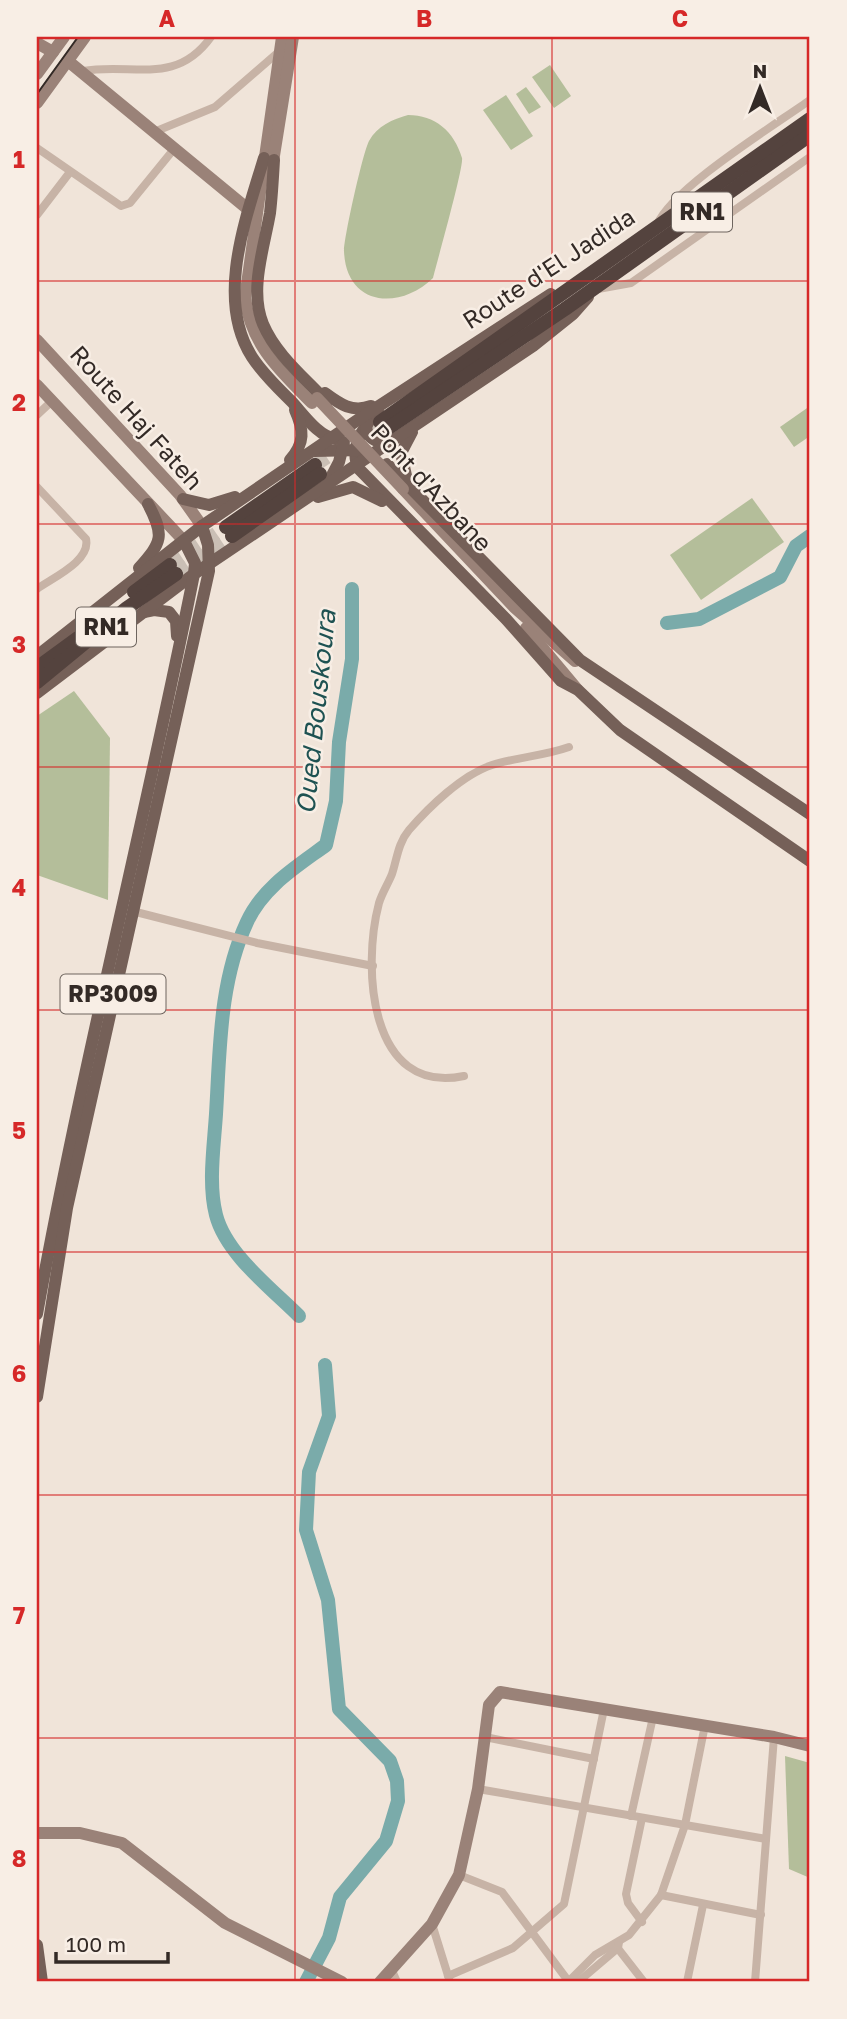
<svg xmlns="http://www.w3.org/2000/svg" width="847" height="2019" font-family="'Golos Text',sans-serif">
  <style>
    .green { fill: #b4be9a }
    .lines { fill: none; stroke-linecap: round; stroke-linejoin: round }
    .river { stroke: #7aabaa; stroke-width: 14 }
    .highway-tunnel { stroke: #cabfb5; stroke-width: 14; stroke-dasharray: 14 7; stroke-linecap: butt }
    .street { stroke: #c7b3a6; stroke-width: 8 }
    .secondary { stroke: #9a8278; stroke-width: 12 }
    .primary { stroke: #756058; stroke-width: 12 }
    .highway { stroke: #54433e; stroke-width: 14 }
    .tram { stroke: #332a26; stroke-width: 2 }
    .secondary-bridge { stroke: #9a8278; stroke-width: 12 }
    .grid { fill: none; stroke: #d62828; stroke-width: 2; stroke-opacity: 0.55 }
    .labels { text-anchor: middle; stroke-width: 5; stroke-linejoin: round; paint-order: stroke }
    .shield { fill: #f8eee5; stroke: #6e655f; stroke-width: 2 }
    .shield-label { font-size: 23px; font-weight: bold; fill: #332a26 }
    .street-label { font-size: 24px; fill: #332a26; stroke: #f8eee5 }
    .water-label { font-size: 26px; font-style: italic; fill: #1e5252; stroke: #f8eee5 }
    .neatline { fill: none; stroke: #d62828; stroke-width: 2.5 }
    .grid-label { font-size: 23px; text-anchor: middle; font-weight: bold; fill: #d62828 }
  </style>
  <rect width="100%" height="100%" fill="#f0e4d9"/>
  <g class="green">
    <polygon points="550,65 571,96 554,108 532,77"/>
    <polygon points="526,87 541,107 529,114 516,94"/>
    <polygon points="506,95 533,136 511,150 483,110"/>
    <path d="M408 115C435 115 454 131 462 158 464 166 437 262 433 278 399 311 346 306 344 251 344 237 363 152 369 141 377 126 393 119 408 115Z"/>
    <polygon points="810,406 810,436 794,447 780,427"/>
    <polygon points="752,498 784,542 701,600 670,555"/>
    <polygon points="74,691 110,738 108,900 37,875 37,716"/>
    <polygon points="785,1756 810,1763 810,1878 789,1869"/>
  </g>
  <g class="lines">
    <g class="river">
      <polyline points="667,623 699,619 780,577 796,546 810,536"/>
      <path d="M299 1316C272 1289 226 1254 216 1215 208 1184 214 1146 216 1114 220 1050 219 982 247 922 263 887 296 867 326 845L336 801 339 742 352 659V589"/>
      <polyline points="306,1982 329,1938 340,1897 386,1841 398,1801 397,1781 390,1761 339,1709 328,1600 306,1530 309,1472 329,1416 325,1365"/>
    </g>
    <g class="highway-tunnel">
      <polyline points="315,465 380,422"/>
      <polyline points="170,565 226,527"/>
      <polyline points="176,574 232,536"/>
    </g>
    <g class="street">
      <path d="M83 71C132 62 175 87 211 37"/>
      <polyline points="154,132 215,107 282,49"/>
      <polyline points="37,148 121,206 130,203 174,149"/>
      <polyline points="37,215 70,172"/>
      <path d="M657 225C671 189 775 125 810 100"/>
      <polyline points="598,289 631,283 810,157"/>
      <polyline points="37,415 52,401"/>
      <path d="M37 487 86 539C91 561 52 578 37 589"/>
      <polyline points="132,911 257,943 373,966"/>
      <path d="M464 1076C369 1096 362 967 379 903 382 893 388 884 392 874 397 859 398 843 409 830 429 807 462 775 492 765 517 757 544 756 569 747"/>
      <polyline points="485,1737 594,1759"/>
      <polyline points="478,1789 766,1839"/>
      <polyline points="631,1816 653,1717"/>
      <polyline points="459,1875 502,1892 569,1982"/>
      <polyline points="661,1895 761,1915"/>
      <polyline points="642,1922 628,1903 626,1894 642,1818"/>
      <polyline points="432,1924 450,1982"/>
      <polyline points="616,1946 644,1982"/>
      <polyline points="391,1968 397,1982"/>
      <polyline points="448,1976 513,1948 564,1904 604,1709"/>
      <polyline points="568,1982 595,1955 629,1935 661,1895 685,1825 705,1725"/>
      <polyline points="578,1982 618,1948 619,1942"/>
      <polyline points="687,1982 703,1905"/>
      <polyline points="755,1982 774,1737"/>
    </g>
    <g class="secondary">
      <path d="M282 37 245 298C251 345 280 371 312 403"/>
      <polyline points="37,43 53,52"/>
      <polyline points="68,61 249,210"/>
      <polyline points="37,74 64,37"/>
      <polyline points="37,103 85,37"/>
      <polyline points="272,168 293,37"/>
      <polyline points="37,340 180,495 202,526"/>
      <polyline points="37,385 184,541"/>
      <polyline points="403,489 514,607 575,661"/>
      <polyline points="526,628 577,689"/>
      <polyline points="37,1833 80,1833 122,1843 225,1923 342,1982"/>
      <polyline points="380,1982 432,1924 459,1875 478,1789 489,1705 500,1692 774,1737 810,1746"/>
    </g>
    <g class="primary">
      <path d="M264 158C246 218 215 299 252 357 263 374 278 388 292 402 304 415 318 436 336 439"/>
      <path d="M274 160C273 178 272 196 270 213 264 248 249 290 263 324 276 355 305 378 327 402"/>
      <path d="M325 393C340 404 352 413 371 406"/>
      <path d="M378 410C364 427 348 447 359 469L506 619 561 681 578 690 620 730 810 861"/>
      <path d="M367 423C364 436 373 440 383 444"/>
      <polyline points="314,451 362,450"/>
      <path d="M290 460C305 443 304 430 295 410"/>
      <polyline points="387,464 580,660 810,814"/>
      <polyline points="407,480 401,453 412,432"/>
      <polyline points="328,483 339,462 344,442"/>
      <polyline points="318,497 353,487 382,501"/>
      <polyline points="183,499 209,505 235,497"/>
      <path d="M139 568C162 542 165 536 148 504"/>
      <polyline points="144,612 154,610 169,612 176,621 177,636"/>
      <polyline points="37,656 202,526 362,417 551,294"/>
      <polyline points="37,693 194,574 533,346 573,314 588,297"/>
      <path d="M37 1314C82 1065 145 821 194 574L195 563 184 541"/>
      <polyline points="37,1397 67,1208 209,571 208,545 202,526"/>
      <polyline points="37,1945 42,1982"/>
    </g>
    <g class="highway">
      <polyline points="380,422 810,119"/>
      <polyline points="384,431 565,309 810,135"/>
      <polyline points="226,527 315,465"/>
      <polyline points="232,536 320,474"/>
      <polyline points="134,592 170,565"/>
      <polyline points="37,668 78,638"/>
      <polyline points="37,682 127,608 176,574"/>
    </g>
    <polyline class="tram" points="37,94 78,37"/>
    <polyline class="secondary-bridge" points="317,398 403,489"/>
  </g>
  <path class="grid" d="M295 37V1982M552 37V1982M37 281H810M37 524H810M37 767H810M37 1010H810M37 1252H810M37 1495H810M37 1738H810"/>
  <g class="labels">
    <g class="shield">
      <rect x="672" y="192.5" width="60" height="39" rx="5"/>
      <rect x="76" y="607.5" width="60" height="39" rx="5"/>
      <rect x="60.5" y="974.5" width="105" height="39" rx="5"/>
    </g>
    <g class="shield-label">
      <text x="702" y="220">RN1</text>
      <text x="106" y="635">RN1</text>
      <text x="113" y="1002">RP3009</text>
    </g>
    <g class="street-label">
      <text transform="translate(549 269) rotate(-33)" y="8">Route d'El Jadida</text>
      <text transform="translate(136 418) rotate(48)" y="8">Route Haj Fateh</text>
      <text transform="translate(431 488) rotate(47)" y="8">Pont d'Azbane</text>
    </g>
    <g class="water-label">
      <text transform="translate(316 712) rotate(-84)" y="9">Oued Bouskoura</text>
    </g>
  </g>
  <rect width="847" height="2019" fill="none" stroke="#f8eee5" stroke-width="77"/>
  <g transform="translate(760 88)" stroke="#f8eee5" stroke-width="5" paint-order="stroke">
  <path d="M0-5L12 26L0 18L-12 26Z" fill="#332a26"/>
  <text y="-10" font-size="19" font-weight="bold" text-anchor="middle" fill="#332a26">N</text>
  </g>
  <path d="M56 1952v10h112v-10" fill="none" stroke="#332a26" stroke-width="3.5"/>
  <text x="66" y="1952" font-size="21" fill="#332a26" stroke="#f8eee5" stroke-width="5" paint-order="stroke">100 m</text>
  <rect x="38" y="38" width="770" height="1942" class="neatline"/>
  <g class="grid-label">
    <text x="167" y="27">A</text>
    <text x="424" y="27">B</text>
    <text x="680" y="27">C</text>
    <text x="19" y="168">1</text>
    <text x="19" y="411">2</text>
    <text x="19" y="653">3</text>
    <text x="19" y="896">4</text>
    <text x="19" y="1139">5</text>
    <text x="19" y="1382">6</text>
    <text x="19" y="1624">7</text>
    <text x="19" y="1867">8</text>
  </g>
</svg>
